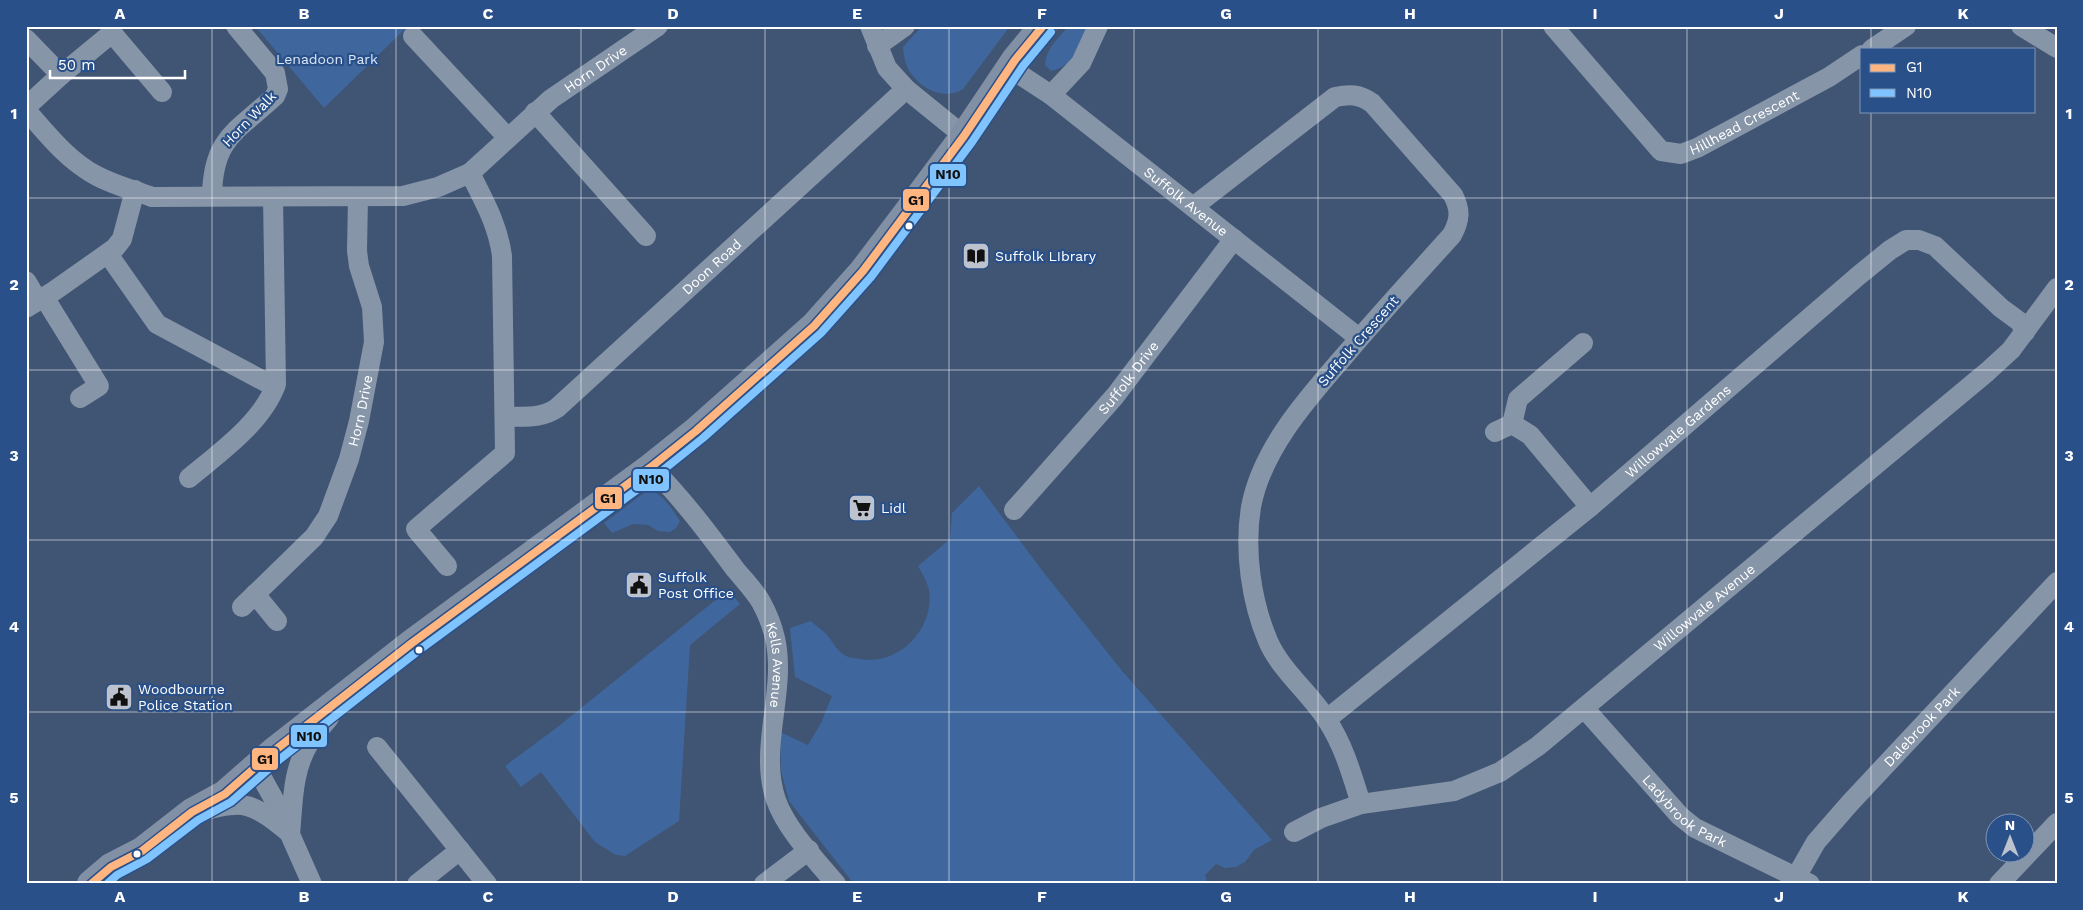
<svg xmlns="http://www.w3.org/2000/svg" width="2083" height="910" font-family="'Work Sans',sans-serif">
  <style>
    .green { fill: #3f679e }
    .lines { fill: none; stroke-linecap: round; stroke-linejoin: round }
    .street { stroke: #8795a8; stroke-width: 20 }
    .secondary { stroke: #8190a4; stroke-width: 28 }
    .bus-1-casing { stroke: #2a5089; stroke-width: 11 }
    .bus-2-casing { stroke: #2a5089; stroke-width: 11 }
    .bus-1 { stroke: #ffb580; stroke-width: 8 }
    .bus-2 { stroke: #80c4ff; stroke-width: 8 }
    .grid { fill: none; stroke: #fff; stroke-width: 1; stroke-opacity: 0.55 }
    .bus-dot { fill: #fff; stroke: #2a5089; stroke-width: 2 }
    .labels { text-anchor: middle; stroke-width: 4.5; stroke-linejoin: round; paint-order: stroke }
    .park-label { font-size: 14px; fill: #dbe7f7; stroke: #2a5089 }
    .street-label { font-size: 14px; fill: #fff; stroke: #2a5089 }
    .poi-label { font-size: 14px; fill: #fff; stroke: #2a5089; text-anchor: start }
    .line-badge { stroke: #2a5089; stroke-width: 2 }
    .pale-badge-label { font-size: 14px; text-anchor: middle; font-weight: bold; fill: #111 }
    .neatline { fill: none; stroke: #fff; stroke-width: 2 }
    .grid-label { font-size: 16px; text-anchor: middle; font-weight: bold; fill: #fff }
  </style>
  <rect width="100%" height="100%" fill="#405473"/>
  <g class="green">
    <polygon points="255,26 408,26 324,108"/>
    <path d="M922 26H1010L963 89C947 100 925 91 914 77 906 69 904 58 903 47Z"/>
    <path d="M1069 26H1090C1080 46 1076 65 1051 71L1045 65C1046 49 1058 38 1069 26Z"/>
    <path d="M979 486 1041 569 1123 672 1272 840 1254 850 1245 862 1236 867 1225 868 1216 864 1205 875 1208 884H854L789 801 781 771 780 732 808 745 821 723 832 696 795 677 790 628 811 621C816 626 824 631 828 636 834 644 837 651 846 656 850 658 856 658 861 659 899 666 935 628 929 590 927 581 922 573 918 566L950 539 952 513Z"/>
    <path d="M648 490C663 493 672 509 680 521L676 528 670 532 658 531 648 525 633 524 612 533 604 523Z"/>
    <polygon points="728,590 740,604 690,645 679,821 625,856 616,855 595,842 541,772 521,787 505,766 555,729"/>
  </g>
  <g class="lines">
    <g class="street">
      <polyline points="870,26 887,68 906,89 964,136"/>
      <path id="s1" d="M1553 26 1661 151 1681 154 1697 148 1829 77 1862 55"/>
      <polyline points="2021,26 2057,48"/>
      <polyline points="413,36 508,138"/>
      <polyline points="26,39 61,75"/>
      <polyline points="877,46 905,26"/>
      <polyline points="1872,49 1906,26"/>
      <path id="s2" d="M1010 68 1051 95 1359 338"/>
      <polyline points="1051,95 1081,63 1098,26"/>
      <polyline points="26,107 61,75 112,33 162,92"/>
      <path id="s3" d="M26 110C47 134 68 161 97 176 114 185 133 190 152 197L403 196 438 187 470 173 551 99 658 26"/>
      <polyline points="535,112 646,236"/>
      <path d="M212 196C213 138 236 132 275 96L278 89 275 73 236 26"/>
      <path d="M1193 207 1335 97C1350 94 1359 94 1372 103L1453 195C1461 210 1460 220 1452 235 1416 275 1380 314 1346 354 1308 398 1262 448 1251 507 1244 550 1251 601 1268 641 1281 671 1310 693 1327 720 1344 746 1352 775 1361 804"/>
      <polyline points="108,254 157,324 275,387"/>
      <polyline points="26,281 38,301"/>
      <polyline points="44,297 99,386 80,398"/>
      <polyline points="26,308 54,291 115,248 122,239 135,190"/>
      <path id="s4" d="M506 417C524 416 541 419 557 408L906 89"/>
      <polyline points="1512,424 1518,399 1583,343"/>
      <polyline points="1495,432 1512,424 1530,435 1590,507"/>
      <path id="s5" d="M651 467C682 498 709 534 735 569 744 580 754 590 761 602 767 613 772 625 775 638 787 691 758 748 776 800 786 829 816 860 836 884"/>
      <path d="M189 478C219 453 263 422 276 384L273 197"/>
      <path id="s6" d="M1014 510 1115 396 1234 239"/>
      <path d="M447 566 416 529 505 453 502 256C498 225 484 201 470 173"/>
      <polyline points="255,594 277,621"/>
      <path id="s7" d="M242 607 314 537 328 516 349 459 359 421 374 342 372 307 359 266 357 251 358 197"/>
      <path id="s8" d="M1584 708 1680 816 1695 828 1810 884"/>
      <path id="s9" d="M1327 719 1590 507 1858 276 1890 250 1906 240H1919L1935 246 2001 308 2020 322 2025 332"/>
      <polyline points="377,747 487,884"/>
      <polyline points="256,767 277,805 312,884"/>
      <path d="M206 810C215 808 225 805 234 805 253 803 273 819 287 831"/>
      <path id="s10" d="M1294 832 1321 818 1361 804 1454 791 1500 772 1538 746 1987 372 2011 350 2057 288"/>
      <path d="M290 834C293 803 292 771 309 743 315 734 322 726 329 718"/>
      <polyline points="417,884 460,850"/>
      <polyline points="764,884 809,850"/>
      <path id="s11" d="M1792 884 1816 842 1850 803 2057 582"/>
      <polyline points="1999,884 2057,823"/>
    </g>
    <polyline class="secondary" points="91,884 111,867 142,851 192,812 225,794 274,751 412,643 651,467 696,431 814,326 863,271 907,213 964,136 1015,60 1043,26"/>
    <g class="bus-1-casing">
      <polyline id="bus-1" points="91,884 111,867 142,851 192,812 225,794 274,751 412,643 651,467 696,431 814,326 863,271 964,136 1015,60 1043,26"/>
    </g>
    <g class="bus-2-casing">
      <polyline id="bus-2" points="107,884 117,875 147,859 198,820 231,802 280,759 418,651 657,475 703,438 821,333 871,277 972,142 1023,66 1051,32"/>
    </g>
    <use href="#bus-1" class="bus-1"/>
    <use href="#bus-2" class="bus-2"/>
  </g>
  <path class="grid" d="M212 26V884M396 26V884M581 26V884M765 26V884M949 26V884M1134 26V884M1318 26V884M1502 26V884M1687 26V884M1871 26V49M1871 111V884M26 198H2057M26 370H2057M26 540H2057M26 712H2057"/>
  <defs>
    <g id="library-square" transform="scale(1.4375)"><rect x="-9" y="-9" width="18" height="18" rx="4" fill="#bcc3ce" stroke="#2a5089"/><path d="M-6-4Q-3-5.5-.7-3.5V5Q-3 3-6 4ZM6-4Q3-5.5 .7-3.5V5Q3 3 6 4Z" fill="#111"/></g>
    <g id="supermarket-square" transform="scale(1.4375)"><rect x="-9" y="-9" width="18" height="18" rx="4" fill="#bcc3ce" stroke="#2a5089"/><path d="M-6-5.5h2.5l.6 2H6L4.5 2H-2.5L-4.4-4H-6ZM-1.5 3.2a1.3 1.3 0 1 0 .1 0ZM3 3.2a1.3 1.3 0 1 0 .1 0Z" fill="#111"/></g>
    <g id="civic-square" transform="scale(1.4375)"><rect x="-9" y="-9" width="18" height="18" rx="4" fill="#bcc3ce" stroke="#2a5089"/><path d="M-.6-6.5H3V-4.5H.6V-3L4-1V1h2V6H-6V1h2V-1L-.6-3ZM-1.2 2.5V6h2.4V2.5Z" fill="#111"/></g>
  </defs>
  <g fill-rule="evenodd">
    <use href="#library-square" x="976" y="256"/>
    <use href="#supermarket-square" x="862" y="508"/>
    <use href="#civic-square" x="639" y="585"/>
    <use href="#civic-square" x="119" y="697"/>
  </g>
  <g class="bus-dot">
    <circle cx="909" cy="226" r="4.5"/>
    <circle cx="419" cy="650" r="4.5"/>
    <circle cx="137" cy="854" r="4.5"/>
  </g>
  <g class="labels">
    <g class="park-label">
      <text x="327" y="64">Lenadoon Park</text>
    </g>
    <g class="street-label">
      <text dy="5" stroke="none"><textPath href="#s3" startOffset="642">Horn Drive</textPath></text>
      <text transform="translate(249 119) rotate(-46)" y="5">Horn Walk</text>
      <text dy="5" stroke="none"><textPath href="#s1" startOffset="256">Hillhead Crescent</textPath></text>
      <text dy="5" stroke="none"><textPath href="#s2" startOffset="221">Suffolk Avenue</textPath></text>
      <text dy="5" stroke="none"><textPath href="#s4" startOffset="262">Doon Road</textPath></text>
      <text transform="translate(1358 341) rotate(-49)" y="5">Suffolk Crescent</text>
      <text dy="5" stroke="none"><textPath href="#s6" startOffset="175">Suffolk Drive</textPath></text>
      <text dy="5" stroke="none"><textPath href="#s7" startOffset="236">Horn Drive</textPath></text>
      <text dy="5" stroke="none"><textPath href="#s9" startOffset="454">Willowvale Gardens</textPath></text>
      <text dy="5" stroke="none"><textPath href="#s10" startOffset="479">Willowvale Avenue</textPath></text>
      <text dy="5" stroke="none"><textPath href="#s5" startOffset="240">Kells Avenue</textPath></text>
      <text dy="5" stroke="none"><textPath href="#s11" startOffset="205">Dalebrook Park</textPath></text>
      <text dy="5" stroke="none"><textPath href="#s8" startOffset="145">Ladybrook Park</textPath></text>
    </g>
    <g class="poi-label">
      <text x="995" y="261">Suffolk LIbrary</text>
      <text x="881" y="513">Lidl</text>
      <text x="658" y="582">Suffolk<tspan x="658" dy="16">Post Office</tspan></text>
      <text x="138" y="694">Woodbourne<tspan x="138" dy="16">Police Station</tspan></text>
    </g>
  </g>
  <g class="line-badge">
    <rect x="929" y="163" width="38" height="24" rx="5" fill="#80c4ff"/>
    <rect x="902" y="188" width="28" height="24" rx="5" fill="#ffb580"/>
    <rect x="632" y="468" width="38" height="24" rx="5" fill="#80c4ff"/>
    <rect x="594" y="486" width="29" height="24" rx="5" fill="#ffb580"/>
    <rect x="290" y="724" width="38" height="24" rx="5" fill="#80c4ff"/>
    <rect x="251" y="747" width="28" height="24" rx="5" fill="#ffb580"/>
  </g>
  <g class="pale-badge-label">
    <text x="948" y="179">N10</text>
    <text x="916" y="205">G1</text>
    <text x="651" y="484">N10</text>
    <text x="608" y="503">G1</text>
    <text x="309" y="741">N10</text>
    <text x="265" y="764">G1</text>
  </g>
  <rect width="2083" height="910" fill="none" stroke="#2a5089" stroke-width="55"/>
  <rect x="1860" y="48" width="175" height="65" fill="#2a5089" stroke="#7f96b8"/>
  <rect x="1870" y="64" width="25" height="8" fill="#ffb580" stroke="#7f96b8"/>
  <text x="1906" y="72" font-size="15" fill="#ffffff">G1</text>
  <rect x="1870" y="89" width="25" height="8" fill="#80c4ff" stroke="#7f96b8"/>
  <text x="1906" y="98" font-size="15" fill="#ffffff">N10</text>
  <g transform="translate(2010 838)"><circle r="24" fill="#2a5089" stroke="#7f96b8"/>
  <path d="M0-4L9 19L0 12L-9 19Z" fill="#bcc3ce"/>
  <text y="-8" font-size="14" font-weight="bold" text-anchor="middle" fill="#ffffff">N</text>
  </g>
  <path d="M50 70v8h135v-8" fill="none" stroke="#ffffff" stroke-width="2.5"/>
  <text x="58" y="70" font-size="15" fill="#ffffff" stroke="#2a5089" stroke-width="4" paint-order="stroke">50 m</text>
  <rect x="28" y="28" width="2028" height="854" class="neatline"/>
  <g class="grid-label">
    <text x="120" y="19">A</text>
    <text x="304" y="19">B</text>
    <text x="488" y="19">C</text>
    <text x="673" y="19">D</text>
    <text x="857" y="19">E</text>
    <text x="1042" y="19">F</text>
    <text x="1226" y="19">G</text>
    <text x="1410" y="19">H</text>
    <text x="1595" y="19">I</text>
    <text x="1779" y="19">J</text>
    <text x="1963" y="19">K</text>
    <text x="14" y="119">1</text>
    <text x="2069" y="119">1</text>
    <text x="14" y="290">2</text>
    <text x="2069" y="290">2</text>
    <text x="14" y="461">3</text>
    <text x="2069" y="461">3</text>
    <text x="14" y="632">4</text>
    <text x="2069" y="632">4</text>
    <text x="14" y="803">5</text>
    <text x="2069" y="803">5</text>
    <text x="120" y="902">A</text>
    <text x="304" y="902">B</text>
    <text x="488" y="902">C</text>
    <text x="673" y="902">D</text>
    <text x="857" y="902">E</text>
    <text x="1042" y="902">F</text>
    <text x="1226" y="902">G</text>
    <text x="1410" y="902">H</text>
    <text x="1595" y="902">I</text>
    <text x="1779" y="902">J</text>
    <text x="1963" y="902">K</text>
  </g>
</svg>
